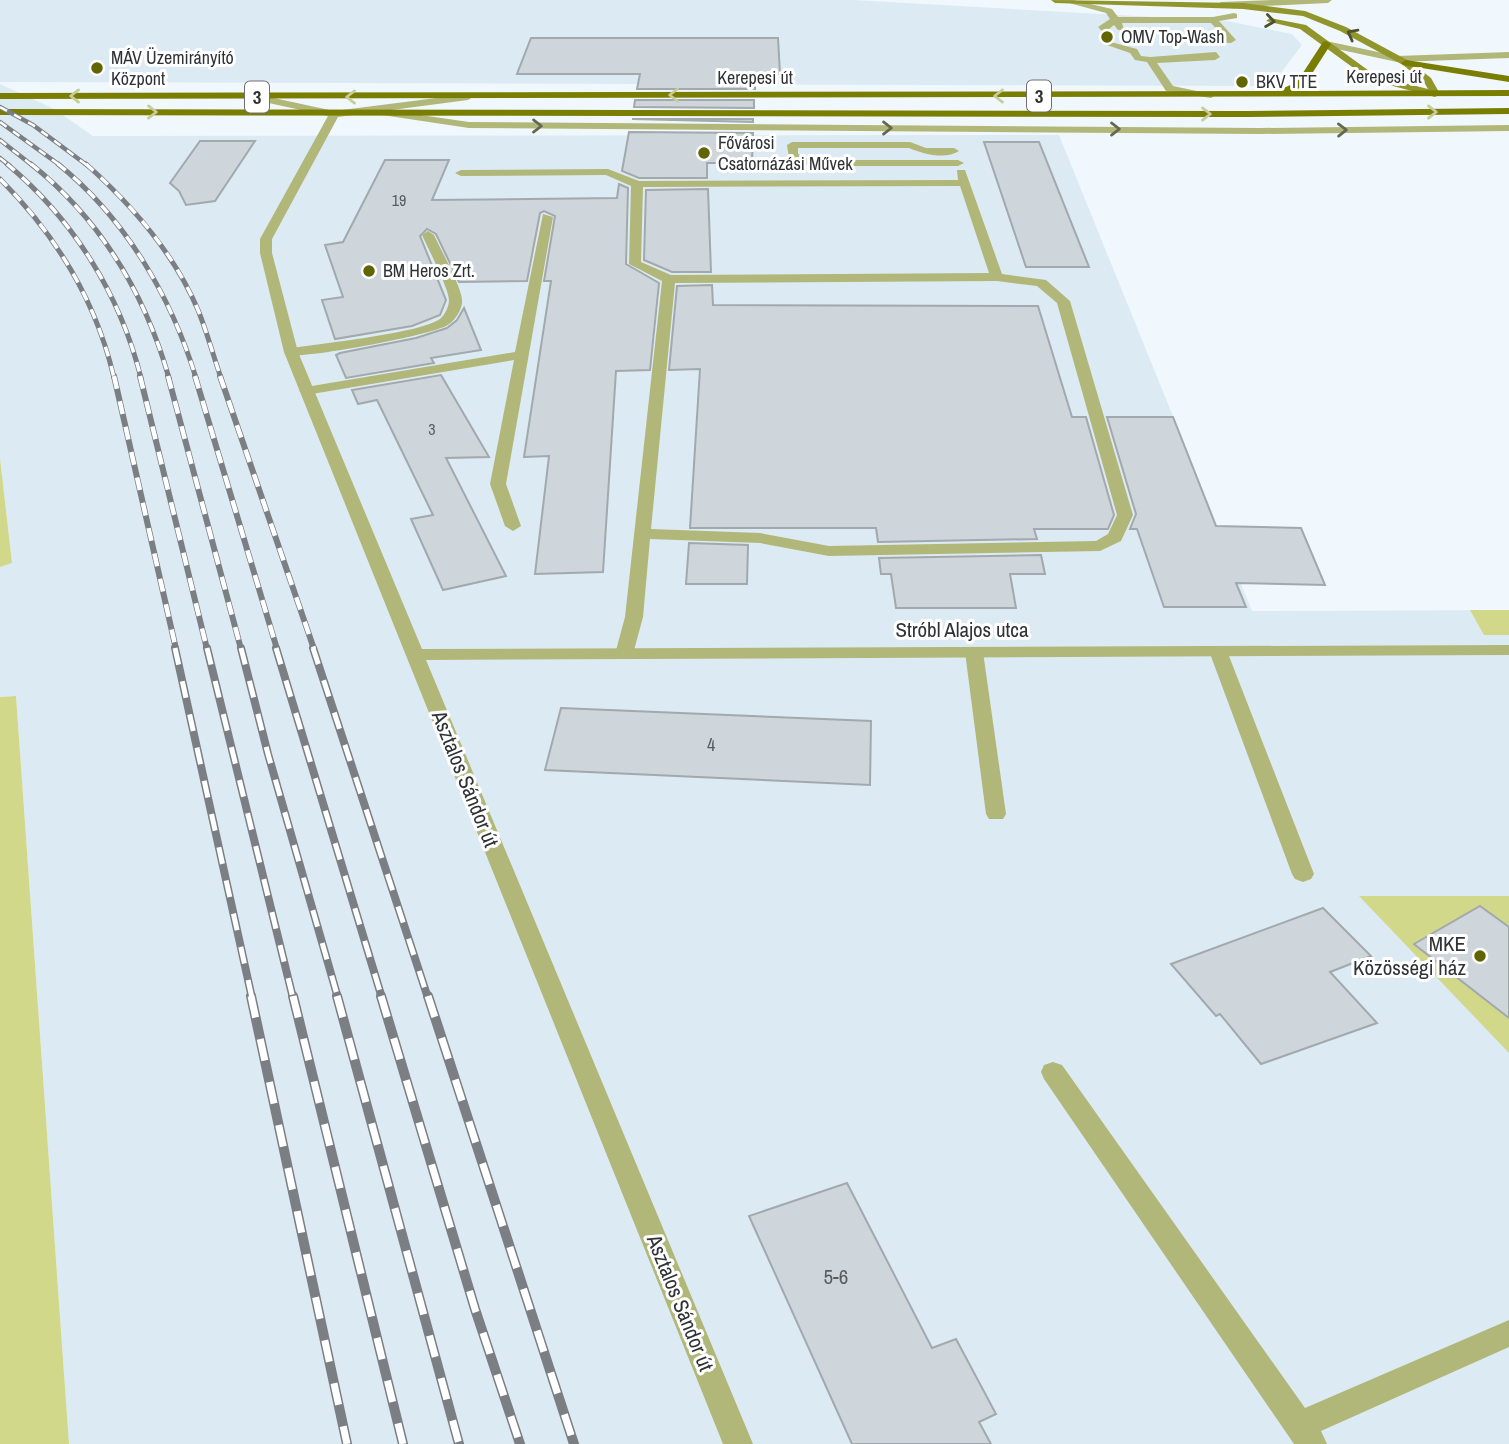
<svg xmlns="http://www.w3.org/2000/svg" width="1509" height="1444" font-family="'Archivo Narrow',sans-serif">
  <style>
    .built { fill: #dceaf3 }
    .green { fill: #d1d88a }
    .building { fill: #cfd6db; stroke: #a2a9ad; stroke-width: 2 }
    .lines { fill: none; stroke-linecap: round; stroke-linejoin: round }
    .service { fill: #b1b778; fill-rule: evenodd }
    .minor { fill: #b1b778; fill-rule: evenodd }
    .secondary { fill: #91962c; fill-rule: evenodd }
    .primary { fill: #797d00; fill-rule: evenodd }
    .rail-far4-casing { stroke: #7b7f83; stroke-width: 4.5 }
    .rail-far3-casing { stroke: #7b7f83; stroke-width: 5 }
    .rail-far2-casing { stroke: #7b7f83; stroke-width: 6 }
    .rail-far1-casing { stroke: #7b7f83; stroke-width: 8 }
    .rail-casing { stroke: #7b7f83; stroke-width: 10 }
    .rail-far4 { stroke: #fff; stroke-width: 2.5; stroke-dasharray: 8; stroke-linecap: butt }
    .rail-far3 { stroke: #fff; stroke-width: 3.5; stroke-dasharray: 10; stroke-linecap: butt }
    .rail-far2 { stroke: #fff; stroke-width: 4.5; stroke-dasharray: 13; stroke-linecap: butt }
    .rail-far1 { stroke: #fff; stroke-width: 5; stroke-dasharray: 17; stroke-linecap: butt }
    .rail { stroke: #fff; stroke-width: 7; stroke-dasharray: 22; stroke-linecap: butt }
    .oneway { stroke: #4d5132 }
    .oneway2 { stroke: #c9cb99 }
    .oneway3 { stroke: #646850 }
    .poi-dot { fill: #616501; stroke: #fff; stroke-width: 2.5 }
    .labels { text-anchor: middle; stroke-width: 6; stroke-linejoin: round; paint-order: stroke }
    .far-number-label { font-size: 16px; fill: #585c5e }
    .far-poi-label { font-size: 18px; fill: #303335; stroke: #fff; text-anchor: start }
    .far-street-label { font-size: 18px; fill: #303335; stroke: #fff }
    .number-label { font-size: 18px; fill: #585c5e }
    .shield { fill: #fff; stroke: #6e7072; stroke-width: 2 }
    .shield-label { font-size: 19px; font-weight: bold; fill: #303335 }
    .street-label { font-size: 21px; fill: #303335; stroke: #fff }
    .poi-label { font-size: 21px; fill: #303335; stroke: #fff; text-anchor: end }
    .near-number-label { font-size: 21px; fill: #585c5e }
  </style>
  <rect width="100%" height="100%" fill="#f1f8fd"/>
  <g class="built">
    <polygon points="0,0 853,0 1227,21 1292,34 1302,45 1271,86 0,82"/>
    <polygon points="0,84 54,109 93,136 1059,135 1252,611 1509,610 1509,1444 69,1444 16,696 0,697 0,567 12,563 0,458"/>
  </g>
  <g class="green">
    <polygon points="0,458 12,563 0,567"/>
    <polygon points="1470,610 1509,610 1509,635 1484,635"/>
    <polygon points="16,696 69,1444 0,1444 0,697"/>
    <polygon points="1359,896 1509,896 1509,1053"/>
  </g>
  <g class="building">
    <polygon points="531,38 778,38 780,74 755,74 755,89 637,89 640,74 517,74"/>
    <polygon points="635,100 754,100 754,108 634,107"/>
    <polygon points="632,119 753,119 753,122"/>
    <polygon points="629,132 753,133 752,163 707,163 707,178 639,178 622,171"/>
    <polygon points="200,141 255,141 215,201 186,205 179,191 170,183"/>
    <polygon points="984,142 1039,142 1089,267 1026,267"/>
    <polygon points="385,160 449,160 432,200 617,198 619,184 628,188 626,264 659,283 650,370 616,371 603,572 535,574 549,456 524,457 551,281 544,281 555,216 544,211 540,213 527,281 459,282 436,234 427,229 420,236 446,300 440,315 412,326 335,339 322,300 343,297 325,245 343,242"/>
    <polygon points="708,189 711,272 672,272 644,260 646,190"/>
    <polygon points="712,285 713,305 1038,306 1072,417 1086,417 1114,515 1108,529 1034,529 1037,539 878,542 876,528 690,528 700,369 669,370 677,286"/>
    <polygon points="464,308 481,350 431,358 434,363 346,378 336,355 340,353 416,338 447,328 457,320"/>
    <polygon points="441,375 489,457 446,458 506,576 443,590 411,519 433,515 377,400 358,404 352,390"/>
    <polygon points="1107,417 1173,417 1216,526 1301,528 1325,585 1236,583 1246,607 1164,607 1137,529 1130,529 1136,514"/>
    <polygon points="689,543 748,545 747,584 686,584"/>
    <polygon points="1041,555 1045,574 1010,574 1016,608 896,608 891,574 881,574 879,558"/>
    <polygon points="561,708 871,721 870,785 545,770"/>
    <polygon points="1480,906 1509,927 1509,1018 1414,944"/>
    <polygon points="1323,908 1371,956 1330,972 1377,1023 1261,1064 1220,1014 1216,1016 1171,964"/>
    <polygon points="847,1183 932,1348 956,1339 996,1414 979,1422 991,1444 852,1444 749,1216"/>
  </g>
  <g class="lines">
    <g class="service">
      <polygon points="1058,0 1073,0 1112,9 1118,17 1213,17 1234,13 1237,14 1237,18 1219,21 1236,40 1231,43 1205,42 1205,38 1224,37 1211,23 1122,23 1124,30 1118,30 1114,25 1104,33 1098,27 1110,19 1106,13"/>
      <polygon points="1107,41 1137,49 1141,56 1150,57 1216,52 1220,57 1215,60 1157,63 1173,86 1216,95 1211,98 1166,91 1147,62 1135,60 1130,53 1107,45"/>
      <polygon points="386,110 469,122 1260,128 1509,125 1509,131 1260,134 469,128 382,115 381,113"/>
      <path d="M792 142H910L926 148H954L959 151C946 160 923 154 909 148H798V154L811 160H958L964 163 958 166H809L789 158 787 145Z"/>
      <path d="M608 169 639 181 958 180 957 170H965L1002 274 1046 280 1070 301 1133 515 1121 541 1100 551 829 556 760 543 650 539 643 617 633 654 630 658H618L615 654 625 617 662 281 629 264 631 186 606 175 461 176 455 173 461 170ZM960 186 989 273 671 275 641 262 643 187ZM997 281 1037 286 1057 303 1117 515 1108 534 1096 541 829 546 760 533 651 529 675 283Z"/>
      <polygon points="543,214 553,217 506,484 521,526 513,531 505,526 490,484 514,360 306,395 299,391 306,387 515,352"/>
      <path d="M428 231 434 235C440 248 462 288 462 300 463 309 454 322 446 326 426 336 305 359 286 355L284 352 291 348C319 344 421 333 440 319 445 315 449 306 449 300 449 289 428 248 422 235Z"/>
      <polygon points="1218,646 1227,651 1314,874 1311,879 1303,882 1295,879 1292,874 1209,651"/>
      <polygon points="974,647 983,652 1006,814 1003,819 989,819 986,814 965,652"/>
      <polygon points="1053,1062 1062,1065 1305,1408 1509,1320 1509,1347 1321,1431 1327,1444 1294,1444 1044,1079 1041,1072 1044,1065"/>
    </g>
    <g class="minor">
      <polygon points="1273,0 1332,0 1328,3 1221,8 1217,5 1221,2"/>
      <polygon points="1326,41 1397,56 1509,52 1509,58 1397,62 1323,46 1321,44"/>
      <polygon points="255,94 334,111 468,94 473,97 468,100 338,117 272,239 272,253 298,352 422,649 1509,645 1509,655 426,660 753,1444 723,1444 284,352 260,253 260,239 328,116 251,99 251,95"/>
    </g>
    <polygon class="secondary" points="1051,0 1243,3 1305,11 1346,27 1409,61 1431,78 1440,94 1435,97 1370,80 1300,29 1266,21 1270,18 1306,25 1376,76 1428,89 1424,82 1403,65 1340,31 1303,16 1243,9 1055,3"/>
    <g class="primary">
      <polygon points="1326,41 1331,44 1304,86 1293,91 1509,90 1509,96 0,99 0,93 1277,91 1297,82 1323,42"/>
      <polygon points="1406,60 1509,76 1509,82 1403,65 1401,63"/>
      <polygon points="1509,108 1509,114 1246,117 0,115 0,109 1246,111"/>
    </g>
    <g class="rail-far4-casing">
      <g id="rail-far4">
        <polyline points="0,107 33,125 88,166"/>
        <polyline points="0,122 61,166"/>
        <polyline points="0,140 33,166"/>
        <polyline points="0,158 10,166"/>
      </g>
    </g>
    <g class="rail-far3-casing">
      <g id="rail-far3">
        <path d="M7 164C73 219 120 294 141 378"/>
        <path d="M31 164C100 219 145 294 169 378"/>
        <path d="M58 164C125 218 171 296 196 378"/>
        <path d="M86 164C132 205 174 253 198 310 207 332 213 355 221 378"/>
        <path d="M0 179C55 234 96 300 114 378"/>
      </g>
    </g>
    <g class="rail-far2-casing">
      <g id="rail-far2">
        <polyline points="114,376 176,649"/>
        <polyline points="140,376 207,649"/>
        <polyline points="168,376 241,649"/>
        <polyline points="195,376 277,649"/>
        <polyline points="220,376 314,649"/>
      </g>
    </g>
    <g class="rail-far1-casing">
      <g id="rail-far1">
        <polyline points="175,648 252,998"/>
        <polyline points="207,648 293,998"/>
        <polyline points="241,648 268,754 338,998"/>
        <polyline points="276,648 382,998"/>
        <polyline points="313,648 428,998"/>
      </g>
    </g>
    <g class="rail-casing">
      <g id="rail">
        <polyline points="251,996 347,1444"/>
        <polyline points="293,996 403,1444"/>
        <polyline points="337,996 459,1444"/>
        <polyline points="381,996 475,1309 520,1444"/>
        <polyline points="428,996 574,1444"/>
      </g>
    </g>
    <use href="#rail-far4" class="rail-far4"/>
    <use href="#rail-far3" class="rail-far3"/>
    <use href="#rail-far2" class="rail-far2"/>
    <use href="#rail-far1" class="rail-far1"/>
    <use href="#rail" class="rail"/>
  </g>
  <defs><path id="oneway-chevron" d="M-2-3.5L2.5 0L-2 3.5" fill="none" stroke-width="1.6" stroke-linecap="round" stroke-linejoin="round" transform="scale(1.75)"/></defs>
  <g class="oneway">
    <use href="#oneway-chevron" transform="translate(1270 21) rotate(8)"/>
    <use href="#oneway-chevron" transform="translate(1352 34) rotate(-152)"/>
  </g>
  <g class="oneway2">
    <use href="#oneway-chevron" transform="translate(674 95) rotate(-180)"/>
    <use href="#oneway-chevron" transform="translate(75 96) rotate(-180)"/>
    <use href="#oneway-chevron" transform="translate(999 96) rotate(180)"/>
    <use href="#oneway-chevron" transform="translate(351 97) rotate(-180)"/>
    <use href="#oneway-chevron" transform="translate(152 112)"/>
    <use href="#oneway-chevron" transform="translate(1432 112)"/>
    <use href="#oneway-chevron" transform="translate(1206 114)"/>
  </g>
  <g class="oneway3">
    <use href="#oneway-chevron" transform="translate(537 126)"/>
    <use href="#oneway-chevron" transform="translate(887 128)"/>
    <use href="#oneway-chevron" transform="translate(1115 129)"/>
    <use href="#oneway-chevron" transform="translate(1342 130) rotate(-1)"/>
  </g>
  <g class="poi-dot">
    <circle cx="1107" cy="37" r="7"/>
    <circle cx="97" cy="68" r="7"/>
    <circle cx="1242" cy="82" r="7"/>
    <circle cx="704" cy="153" r="7"/>
    <circle cx="369" cy="271" r="7"/>
    <circle cx="1480" cy="956" r="7"/>
  </g>
  <g class="labels">
    <g class="far-number-label">
      <text x="399" y="206">19</text>
      <text x="432" y="435">3</text>
    </g>
    <g class="far-poi-label">
      <text x="1121" y="43">OMV Top-Wash</text>
      <text x="111" y="64">MÁV Üzemirányító<tspan x="111" dy="21">Központ</tspan></text>
      <text x="1256" y="88">BKV TTE</text>
      <text x="718" y="149">Fővárosi<tspan x="718" dy="21">Csatornázási Művek</tspan></text>
      <text x="383" y="277">BM Heros Zrt.</text>
    </g>
    <g class="far-street-label">
      <text x="1384" y="83">Kerepesi út</text>
      <text x="755" y="84">Kerepesi út</text>
    </g>
    <g class="number-label">
      <text x="711" y="751">4</text>
    </g>
    <g class="shield">
      <rect x="1027" y="80.5" width="24" height="31" rx="5"/>
      <rect x="245" y="81.5" width="24" height="31" rx="5"/>
    </g>
    <g class="shield-label">
      <text x="1039" y="103">3</text>
      <text x="257" y="104">3</text>
    </g>
    <g class="street-label">
      <text x="962" y="637">Stróbl Alajos utca</text>
      <text transform="translate(465 779) rotate(68)" y="7">Asztalos Sándor út</text>
      <text transform="translate(680 1303) rotate(68)" y="7">Asztalos Sándor út</text>
    </g>
    <g class="poi-label">
      <text x="1466" y="951">MKE<tspan x="1466" dy="24">Közösségi ház</tspan></text>
    </g>
    <g class="near-number-label">
      <text x="836" y="1284">5-6</text>
    </g>
  </g>
</svg>
